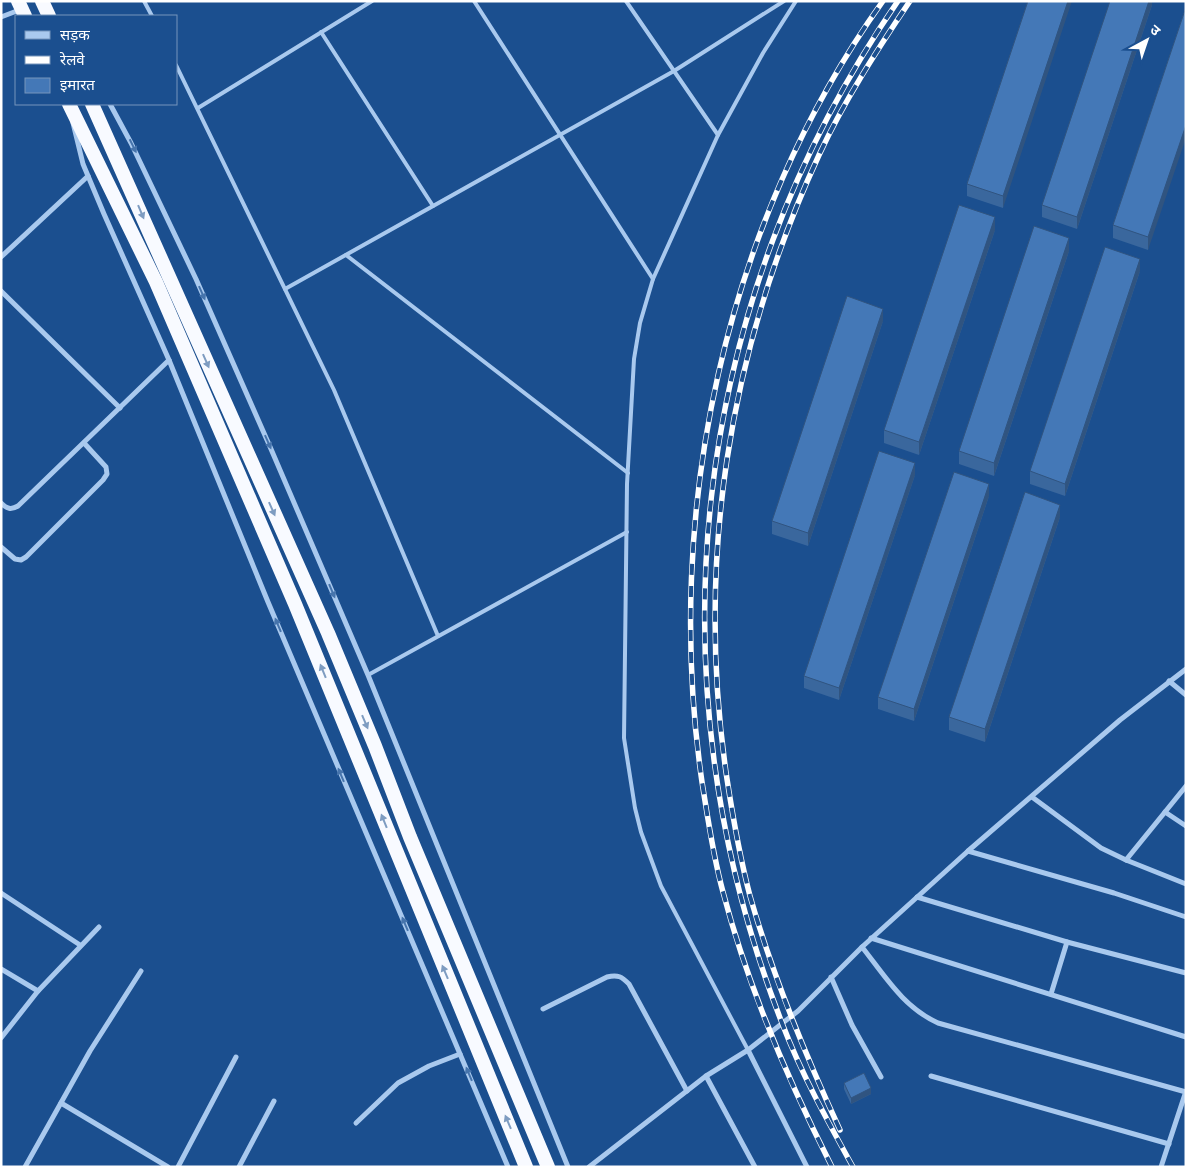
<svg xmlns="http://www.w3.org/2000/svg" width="1187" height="1168" font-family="Overpass,'Noto Sans Devanagari',sans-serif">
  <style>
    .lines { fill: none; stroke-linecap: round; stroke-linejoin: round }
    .service { stroke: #a9c9ee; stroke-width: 4 }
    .minor { stroke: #a9c9ee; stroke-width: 5 }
    .trunk { stroke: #f8faff; stroke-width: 14 }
    .rail-casing { stroke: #fff; stroke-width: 5.5 }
    .rail { stroke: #1b4f8f; stroke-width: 4; stroke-dasharray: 11; stroke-linecap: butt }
    .wall { fill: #3a679d }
    .shaded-wall { fill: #305480 }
    .building { fill: #4478b7; stroke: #305480 }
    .oneway { fill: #4674ac }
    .oneway2 { fill: #7e9cc1 }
  </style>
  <rect width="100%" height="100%" fill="#1b4f8f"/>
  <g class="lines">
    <g class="service">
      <polyline points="144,1 152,16"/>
      <polyline points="474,1 653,279"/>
      <polyline points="626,1 718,135"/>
      <polyline points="321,32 433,206"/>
      <polyline points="176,65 334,390 438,636"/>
      <polyline points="198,108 372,1"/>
      <polyline points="346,255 628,473"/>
      <polyline points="285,289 674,71 784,1"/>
      <polyline points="368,675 627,532"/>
      <polyline points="748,1050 661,886 641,832 635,808 624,738 627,484 634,359 640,323 653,279 718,135 763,53 796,1"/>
    </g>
    <g class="minor">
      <polyline points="1,17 22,9"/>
      <polyline points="110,104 131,143 196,279 271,449 368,675 568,1167"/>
      <polyline points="73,123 83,164 104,214 169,360 268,602 508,1167"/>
      <polyline points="1,257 88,176"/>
      <polyline points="1,291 120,408"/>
      <path d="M1 503C7 509 11 510 18 506L169 360"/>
      <polyline points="1,547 15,559 21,560 26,557 103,480 107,474 106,467 84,443"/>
      <polyline points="1169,681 1186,695"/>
      <polyline points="1186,786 1165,812 1186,826"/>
      <polyline points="1032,797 1101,848 1126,860 1165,812"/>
      <polyline points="968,851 1114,893 1186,917"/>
      <polyline points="1126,860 1186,884"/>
      <polyline points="1,893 80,945"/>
      <polyline points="917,897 1067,942 1186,973"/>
      <polyline points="871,938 1186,1037"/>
      <path d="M862 947C885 976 903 1007 938 1023L1186 1092"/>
      <polyline points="1,969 38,991"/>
      <polyline points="831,977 852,1025 881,1077"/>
      <polyline points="1051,994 1067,942"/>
      <path d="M543 1009 607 977C618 974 622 977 629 984L687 1091"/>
      <polyline points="1,1038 38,991 99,927"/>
      <polyline points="748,1050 807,1167"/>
      <polyline points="706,1076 755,1167"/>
      <polyline points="931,1076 1169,1144"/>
      <polyline points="61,1103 168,1167"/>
      <polyline points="356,1123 398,1083 429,1066 460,1054"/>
      <polyline points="25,1167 90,1051 141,971"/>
      <polyline points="178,1167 236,1057"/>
      <polyline points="239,1167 274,1101"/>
      <polyline points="589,1167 706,1076 748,1050 798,1011 862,947 968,851 1120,720 1186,669"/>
      <polyline points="1161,1167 1186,1091"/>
    </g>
    <g class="trunk">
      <polyline points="18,1 25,16"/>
      <polyline points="42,1 49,16"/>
      <polyline points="69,104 156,282 295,604 526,1167"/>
      <polyline points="92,104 328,633 375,746 410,837 548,1167"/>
    </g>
    <g class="rail-casing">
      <g id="rail">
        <path d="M840 1130C805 1054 773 977 750 896 740 858 733 818 727 779 695 564 728 352 819 155 844 101 877 50 910 1"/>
        <path d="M832 1167C787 1078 748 987 723 892 713 856 708 819 702 782 663 514 724 223 883 1"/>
        <path d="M853 1167C827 1120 801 1073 782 1023 648 681 689 303 898 1"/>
      </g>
    </g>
    <use href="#rail" class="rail"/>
  </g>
  <g class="wall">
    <polygon points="1028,1 1003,208 967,196 967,184"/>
    <polygon points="1152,1 1152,5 1077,229 1042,217 1042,205"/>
    <polygon points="1186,7 1148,250 1113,238 1113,225"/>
    <polygon points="995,230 919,455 884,443 884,430"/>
    <polygon points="1069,251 994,476 959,464 959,451"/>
    <polygon points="1140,271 1065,496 1030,484 1030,471"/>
    <polygon points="883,321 808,546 772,534 772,521"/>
    <polygon points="915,475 839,700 804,688 804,676"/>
    <polygon points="989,496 914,721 878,709 878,697"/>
    <polygon points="1060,517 985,742 949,730 949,717"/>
    <polygon points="844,1083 871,1094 851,1104 844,1089"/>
  </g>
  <g class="shaded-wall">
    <polygon points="1068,1 1072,1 1003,208 1003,196"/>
    <polygon points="1149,1 1152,1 1152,5 1077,229 1077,217"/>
    <polygon points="1186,125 1186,138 1148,250 1148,237"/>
    <polygon points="995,217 995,230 919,455 919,442"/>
    <polygon points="1069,238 1069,251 994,476 994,463"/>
    <polygon points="1140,259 1140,271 1065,496 1065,484"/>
    <polygon points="883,309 883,321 808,546 808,533"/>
    <polygon points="915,463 915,475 839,700 839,688"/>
    <polygon points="989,484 989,496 914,721 914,709"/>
    <polygon points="1060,505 1060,517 985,742 985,729"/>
    <polygon points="871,1088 871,1094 851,1104 851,1098"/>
  </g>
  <g class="building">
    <polygon points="1028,1 1068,1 1003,196 967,184"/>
    <polygon points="1110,1 1149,1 1077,217 1042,205"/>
    <polygon points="1186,7 1186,125 1148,237 1113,225"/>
    <polygon points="959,205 995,217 919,442 884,430"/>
    <polygon points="1034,226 1069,238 994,463 959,451"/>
    <polygon points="1105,247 1140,259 1065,484 1030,471"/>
    <polygon points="847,296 883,309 808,533 772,521"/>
    <polygon points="879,451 915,463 839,688 804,676"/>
    <polygon points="954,472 989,484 914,709 878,697"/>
    <polygon points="1025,492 1060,505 985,729 949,717"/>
    <polygon points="864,1073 871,1088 851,1098 844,1083"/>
  </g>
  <defs><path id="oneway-solid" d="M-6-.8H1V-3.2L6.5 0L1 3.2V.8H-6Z" transform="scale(1.25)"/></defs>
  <g class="oneway">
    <use href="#oneway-solid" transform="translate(133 146) rotate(64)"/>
    <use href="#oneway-solid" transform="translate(202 293) rotate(66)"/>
    <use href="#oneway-solid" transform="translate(268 442) rotate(66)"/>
    <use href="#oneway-solid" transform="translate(332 591) rotate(67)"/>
    <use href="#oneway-solid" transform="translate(278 625) rotate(-113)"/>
    <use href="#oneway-solid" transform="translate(341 775) rotate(-113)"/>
    <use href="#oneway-solid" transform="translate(405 924) rotate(-113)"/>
    <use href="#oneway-solid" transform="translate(469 1074) rotate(-113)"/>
  </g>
  <g class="oneway2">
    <use href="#oneway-solid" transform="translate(141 212) rotate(67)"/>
    <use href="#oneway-solid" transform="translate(206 361) rotate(66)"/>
    <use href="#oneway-solid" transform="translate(272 509) rotate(66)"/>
    <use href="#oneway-solid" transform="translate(323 671) rotate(-112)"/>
    <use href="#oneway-solid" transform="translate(365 722) rotate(67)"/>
    <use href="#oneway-solid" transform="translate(384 821) rotate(-112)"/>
    <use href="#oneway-solid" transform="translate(445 972) rotate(-113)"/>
    <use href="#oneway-solid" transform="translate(508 1122) rotate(-113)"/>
  </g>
  <rect width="1187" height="1168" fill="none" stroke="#ffffff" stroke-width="5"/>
  <rect x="15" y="15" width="162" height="90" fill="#1b4f8f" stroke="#7695bc"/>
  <rect x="25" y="31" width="25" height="8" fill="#a9c9ee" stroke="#7695bc"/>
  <text x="60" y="40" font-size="15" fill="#ffffff">सड़क</text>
  <rect x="25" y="56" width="25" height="8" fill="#ffffff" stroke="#7695bc"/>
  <text x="60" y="65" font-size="15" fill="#ffffff">रेलवे</text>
  <rect x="25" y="78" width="25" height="15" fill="#4478b7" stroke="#7695bc"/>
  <text x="60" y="90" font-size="15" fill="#ffffff">इमारत</text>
  <g transform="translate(1147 40) rotate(40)" stroke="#1b4f8f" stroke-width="4" paint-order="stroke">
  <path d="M0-4L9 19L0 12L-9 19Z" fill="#ffffff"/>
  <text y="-8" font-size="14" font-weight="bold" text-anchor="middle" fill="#ffffff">उ</text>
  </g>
</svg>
